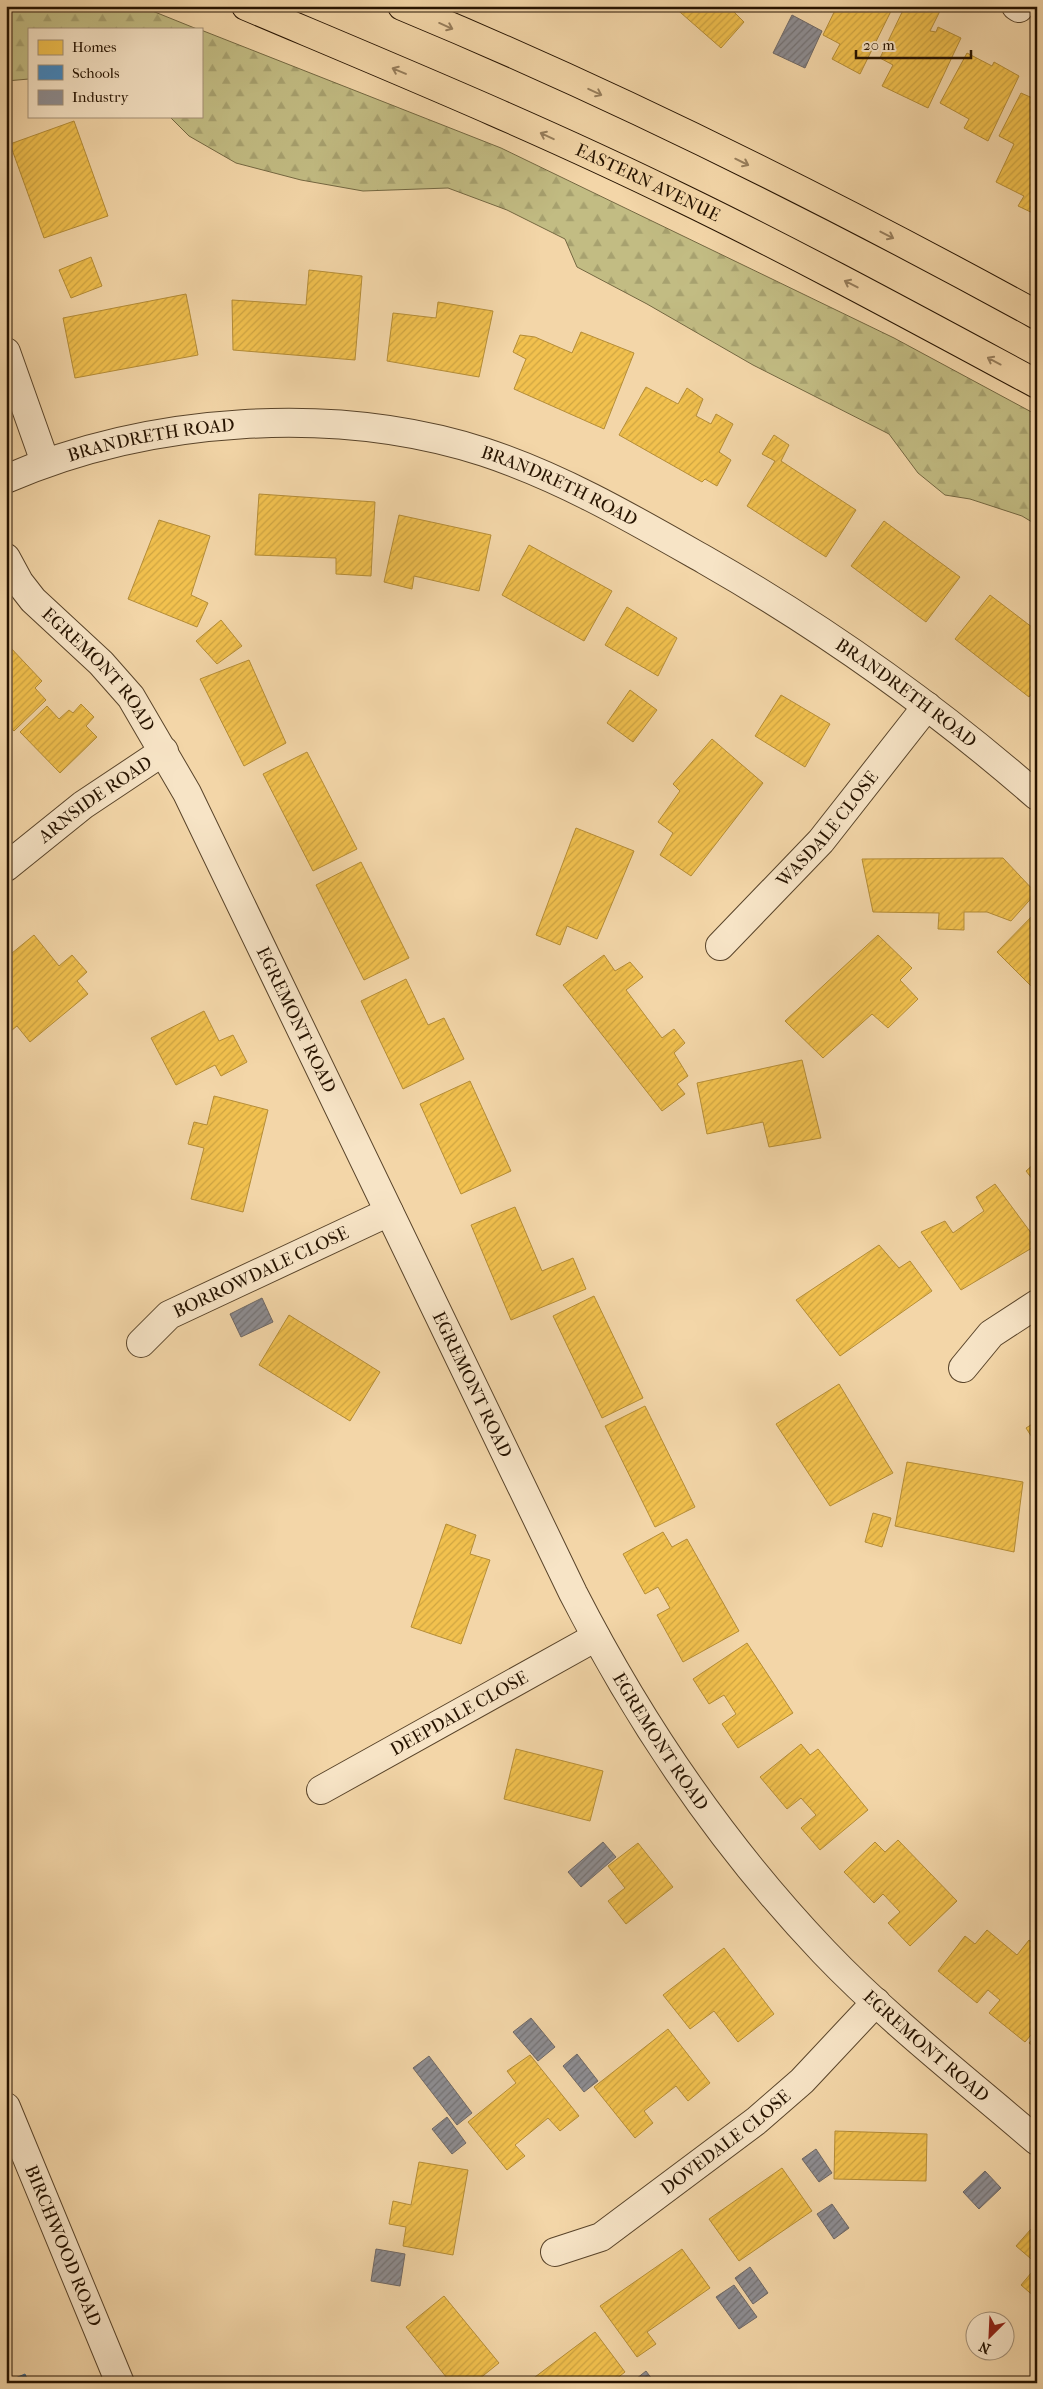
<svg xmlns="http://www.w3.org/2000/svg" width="1043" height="2389" font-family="'IM FELL French Canon',serif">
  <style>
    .forest { fill: url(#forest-firs); stroke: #746842 }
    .homes { fill: url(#homes-hatch); stroke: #b58d37 }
    .schools { fill: url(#schools-hatch); stroke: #38658a }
    .industry { fill: url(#industry-hatch); stroke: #6e6866 }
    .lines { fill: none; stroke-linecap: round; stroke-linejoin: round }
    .minor-casing { stroke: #59442a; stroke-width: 30 }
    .trunk-casing { stroke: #261300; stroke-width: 30 }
    .minor { stroke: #f7e4c6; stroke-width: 28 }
    .trunk { stroke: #f3d6a8; stroke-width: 28 }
    .oneway { stroke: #977e5c }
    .labels { text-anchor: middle; stroke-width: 5; stroke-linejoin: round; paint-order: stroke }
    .street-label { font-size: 18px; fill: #261300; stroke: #f7e4c6 }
  </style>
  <defs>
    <pattern id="forest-firs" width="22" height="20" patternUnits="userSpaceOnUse" patternTransform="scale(1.25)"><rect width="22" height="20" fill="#c2bc83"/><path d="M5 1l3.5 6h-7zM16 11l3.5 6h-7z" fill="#a7a16f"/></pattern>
    <pattern id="homes-hatch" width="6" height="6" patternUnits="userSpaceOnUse" patternTransform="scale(1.25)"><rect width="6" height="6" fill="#f2c14e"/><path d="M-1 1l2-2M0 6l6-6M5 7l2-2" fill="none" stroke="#cfa542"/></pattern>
    <pattern id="schools-hatch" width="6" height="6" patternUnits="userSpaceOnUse" patternTransform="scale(1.25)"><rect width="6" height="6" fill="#3f88c5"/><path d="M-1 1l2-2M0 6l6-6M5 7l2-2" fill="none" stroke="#356e9e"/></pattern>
    <pattern id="industry-hatch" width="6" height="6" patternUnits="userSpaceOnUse" patternTransform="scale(1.25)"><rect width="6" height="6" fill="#8d8d92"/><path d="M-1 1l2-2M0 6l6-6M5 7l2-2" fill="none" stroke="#737275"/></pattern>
  </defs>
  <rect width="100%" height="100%" fill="#f3d6a8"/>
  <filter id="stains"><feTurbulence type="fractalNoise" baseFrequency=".004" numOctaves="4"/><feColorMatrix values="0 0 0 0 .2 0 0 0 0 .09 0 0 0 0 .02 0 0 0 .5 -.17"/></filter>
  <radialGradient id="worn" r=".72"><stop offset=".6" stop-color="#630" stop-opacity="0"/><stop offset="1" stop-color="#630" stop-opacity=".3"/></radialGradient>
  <g class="forest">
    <polygon points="6,6 140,6 197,29 29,29 29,79 6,81"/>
    <polygon points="201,30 501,148 894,338 1037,415 1037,525 1022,516 970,499 945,495 918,473 889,434 753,365 647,304 577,267 565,239 507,210 448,188 363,191 301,180 236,163 189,136 169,116 201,116"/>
  </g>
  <g class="homes">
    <polygon points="673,6 728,6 744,22 721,48"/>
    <polygon points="837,6 893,7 860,74 832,59 840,44 823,35"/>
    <polygon points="905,6 932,6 940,11 930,31 936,32 938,27 961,38 928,108 882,86 893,65 880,58"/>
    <polygon points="967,53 992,66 994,62 1019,76 988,141 964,128 969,119 940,103"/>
    <polygon points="1021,93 1037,100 1037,171 1034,177 1037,178 1037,215 1018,206 1024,196 996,182 1014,144 999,136"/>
    <polygon points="74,121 108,216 44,238 10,144"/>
    <polygon points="91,257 102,286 71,298 59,270"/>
    <polygon points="309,270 362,276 355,360 233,350 232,300 306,305"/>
    <polygon points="186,294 198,355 75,378 63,318"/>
    <polygon points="438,302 493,311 479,377 387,361 393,313 436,318"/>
    <polygon points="581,332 634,353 604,429 514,389 526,359 513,352 520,335 535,337 572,353"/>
    <polygon points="646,387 678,404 687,388 703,399 696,416 711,424 716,414 733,424 719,452 731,460 717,486 705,479 702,482 619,435"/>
    <polygon points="774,435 789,445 781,461 856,510 826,557 747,506 775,461 762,454"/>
    <polygon points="259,494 375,502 371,576 336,574 336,558 255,555"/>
    <polygon points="399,515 491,535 479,591 414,576 412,589 384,582"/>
    <polygon points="159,520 210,536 191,595 208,603 197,627 128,599"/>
    <polygon points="884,521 960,577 926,622 851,566"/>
    <polygon points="529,545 612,591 584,641 502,595"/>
    <polygon points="990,595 1037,631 1037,688 1029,697 955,639"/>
    <polygon points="627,607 677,638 658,676 605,645"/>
    <polygon points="221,620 242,646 217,664 196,641"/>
    <polygon points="9,646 42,681 35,688 46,700 14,731 6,724 6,649"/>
    <polygon points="249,660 286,743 244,766 200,679"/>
    <polygon points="630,690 657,710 633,742 607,723"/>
    <polygon points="781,695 830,724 805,767 755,736"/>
    <polygon points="81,704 94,717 86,726 97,737 60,773 20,732 47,706 59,719 69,710 73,713"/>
    <polygon points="712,739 763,783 691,876 660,855 673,833 658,822 680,791 673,784"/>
    <polygon points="307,752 357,849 313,871 263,774"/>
    <polygon points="576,828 634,851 597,939 567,926 560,945 536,935"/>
    <polygon points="1003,858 1036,893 1011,921 987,912 964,912 964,930 938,929 939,913 873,912 862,859"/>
    <polygon points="361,862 409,958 364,980 316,885"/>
    <polygon points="1037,911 1037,992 997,952"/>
    <polygon points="34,935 59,966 72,955 87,972 77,981 88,994 30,1042 17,1026 6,1035 6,958"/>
    <polygon points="878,935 912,968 900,980 918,999 888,1028 872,1014 823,1058 785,1021"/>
    <polygon points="604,955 615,971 630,962 643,977 626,990 662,1038 674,1029 685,1043 674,1053 688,1076 677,1084 685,1094 662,1111 563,985"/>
    <polygon points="406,979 428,1025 444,1018 464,1059 403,1089 361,1001"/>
    <polygon points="204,1011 219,1041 233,1035 247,1062 221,1076 215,1065 176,1085 151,1038"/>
    <polygon points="802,1060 821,1138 769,1147 763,1122 707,1134 697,1083"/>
    <polygon points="470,1081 511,1171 461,1194 420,1104"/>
    <polygon points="214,1096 268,1110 243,1212 191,1199 204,1148 188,1144 194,1122 207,1125"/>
    <polygon points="1037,1161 1037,1185 1026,1171"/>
    <polygon points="995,1184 1037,1241 1037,1245 961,1290 921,1232 945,1221 953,1233 984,1211 976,1197"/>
    <polygon points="515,1207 542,1271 573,1258 586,1289 511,1320 471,1225"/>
    <polygon points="879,1245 899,1268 910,1261 932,1291 840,1356 796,1300"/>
    <polygon points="594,1296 643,1398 602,1418 553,1316"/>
    <polygon points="289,1315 380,1372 350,1421 259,1365"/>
    <polygon points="839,1384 893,1473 830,1506 776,1424"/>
    <polygon points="645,1406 695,1507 655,1527 605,1426"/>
    <polygon points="1037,1421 1037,1445 1026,1428"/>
    <polygon points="907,1462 1023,1482 1014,1552 895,1526"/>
    <polygon points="873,1513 891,1518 882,1547 865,1542"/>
    <polygon points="446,1524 476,1535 470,1554 490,1560 461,1644 411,1627"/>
    <polygon points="663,1532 672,1547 687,1539 739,1631 683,1662 657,1615 670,1608 658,1587 645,1594 623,1554"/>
    <polygon points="747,1643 793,1713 738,1748 722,1724 736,1714 724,1695 709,1704 693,1679"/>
    <polygon points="801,1744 810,1755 818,1749 868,1810 820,1850 801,1828 816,1815 801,1798 787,1809 760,1777"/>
    <polygon points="516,1749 603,1771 590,1821 504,1799"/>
    <polygon points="898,1840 957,1901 910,1946 888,1923 900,1912 883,1894 874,1903 844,1872 875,1842 885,1852"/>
    <polygon points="638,1843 673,1887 626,1924 608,1901 625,1888 608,1866"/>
    <polygon points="987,1930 1017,1955 1029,1940 1037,1946 1037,2028 1025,2042 989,2013 1000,2000 988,1990 977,2003 938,1971 965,1936 975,1944"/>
    <polygon points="724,1948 774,2014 738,2042 714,2011 690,2029 663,1995"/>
    <polygon points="668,2029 710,2083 688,2101 676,2086 644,2111 653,2123 635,2138 594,2087"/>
    <polygon points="1037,2034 1037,2049 1029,2043"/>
    <polygon points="530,2055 579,2116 560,2131 548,2118 515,2145 525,2156 507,2170 468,2122 516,2083 507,2071"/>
    <polygon points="835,2131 927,2134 926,2181 834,2179"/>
    <polygon points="419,2162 468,2170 453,2255 403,2246 406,2227 389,2224 393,2201 411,2205"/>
    <polygon points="782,2168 812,2211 739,2261 709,2219"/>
    <polygon points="1031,2229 1037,2233 1037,2264 1016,2246"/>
    <polygon points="682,2249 710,2288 647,2332 656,2344 637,2357 600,2306"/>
    <polygon points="1037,2266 1037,2299 1021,2285"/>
    <polygon points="444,2296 499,2363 474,2383 451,2383 406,2327"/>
    <polygon points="595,2332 625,2372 611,2383 527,2383"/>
  </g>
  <polygon class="schools" points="25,2374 29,2383 6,2383 6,2380 8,2381"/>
  <g class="industry">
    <polygon points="792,15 822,31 805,68 773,53"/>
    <polygon points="262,1298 273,1322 241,1337 230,1314"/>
    <polygon points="603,1842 616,1857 581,1887 568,1872"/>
    <polygon points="531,2018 555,2047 538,2061 513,2032"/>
    <polygon points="577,2054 598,2081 584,2092 563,2066"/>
    <polygon points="429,2056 472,2113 457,2125 413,2068"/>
    <polygon points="447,2117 466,2143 452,2154 432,2129"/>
    <polygon points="816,2149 832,2173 819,2182 802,2159"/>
    <polygon points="985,2171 1001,2188 979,2209 963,2192"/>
    <polygon points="832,2204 849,2228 834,2239 817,2214"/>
    <polygon points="376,2249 405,2254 400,2286 371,2281"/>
    <polygon points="750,2267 768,2293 753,2304 735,2278"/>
    <polygon points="734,2285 757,2317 739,2329 716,2297"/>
    <polygon points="646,2371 655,2383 631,2383"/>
  </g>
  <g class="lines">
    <g class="minor-casing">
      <g id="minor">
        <polyline points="1016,6 1019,8"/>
        <polyline points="6,352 45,462"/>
        <path id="s1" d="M6 479C149 417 334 404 484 452 563 478 633 519 705 560 824 628 934 706 1037 796"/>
        <path id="s2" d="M6 558 19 582 33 600 101 663 131 697 187 793 573 1593C640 1724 723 1846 824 1952 889 2020 965 2079 1037 2141"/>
        <path id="s3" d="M6 867 83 805 164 751"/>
        <path id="s4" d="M720 946 821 841 927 706"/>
        <path id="s5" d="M141 1343 169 1315 389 1212"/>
        <polyline points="963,1368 991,1334 1037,1304"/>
        <path id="s6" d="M321 1790 596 1637"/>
        <path id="s7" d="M6 2107 120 2383"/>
        <path id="s8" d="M555 2252 601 2237 756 2121 802 2081 876 2002"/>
      </g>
    </g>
    <g class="trunk-casing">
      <g id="trunk">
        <path id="s9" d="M246 6C390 67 536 127 677 196 799 255 918 320 1037 384"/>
        <path d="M402 6C619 96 831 202 1037 315"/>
      </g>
    </g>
    <use href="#minor" class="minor"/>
    <use href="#trunk" class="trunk"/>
  </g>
  <defs><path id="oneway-shaft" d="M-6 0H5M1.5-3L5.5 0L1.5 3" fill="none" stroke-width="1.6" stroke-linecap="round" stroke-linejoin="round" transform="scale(1.25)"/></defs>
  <g class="oneway">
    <use href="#oneway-shaft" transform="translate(446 26) rotate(24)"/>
    <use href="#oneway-shaft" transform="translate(399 71) rotate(-157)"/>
    <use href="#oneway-shaft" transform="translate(595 92) rotate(25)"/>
    <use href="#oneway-shaft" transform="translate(547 136) rotate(-155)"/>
    <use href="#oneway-shaft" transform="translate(742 162) rotate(26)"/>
    <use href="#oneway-shaft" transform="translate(887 235) rotate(27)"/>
    <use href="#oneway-shaft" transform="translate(851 284) rotate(-153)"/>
    <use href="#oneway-shaft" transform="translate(994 361) rotate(-152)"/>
  </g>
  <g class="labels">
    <g class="street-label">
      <text dy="6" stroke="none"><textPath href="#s9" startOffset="439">EASTERN AVENUE</textPath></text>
      <text dy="6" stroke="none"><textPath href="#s1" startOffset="151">BRANDRETH ROAD</textPath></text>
      <text dy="6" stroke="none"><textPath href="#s1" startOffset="571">BRANDRETH ROAD</textPath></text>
      <text dy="6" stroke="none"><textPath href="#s2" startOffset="146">EGREMONT ROAD</textPath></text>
      <text dy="6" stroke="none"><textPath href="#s1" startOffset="976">BRANDRETH ROAD</textPath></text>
      <text dy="6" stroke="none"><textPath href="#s3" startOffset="112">ARNSIDE ROAD</textPath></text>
      <text dy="6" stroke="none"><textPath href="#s4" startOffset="159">WASDALE CLOSE</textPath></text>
      <text dy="6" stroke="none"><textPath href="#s2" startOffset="551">EGREMONT ROAD</textPath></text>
      <text dy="6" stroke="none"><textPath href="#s5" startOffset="141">BORROWDALE CLOSE</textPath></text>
      <text dy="6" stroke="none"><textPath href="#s2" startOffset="956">EGREMONT ROAD</textPath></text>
      <text dy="6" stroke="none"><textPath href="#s6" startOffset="158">DEEPDALE CLOSE</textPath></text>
      <text dy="6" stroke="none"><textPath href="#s2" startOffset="1360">EGREMONT ROAD</textPath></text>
      <text dy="6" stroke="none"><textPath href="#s2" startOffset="1766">EGREMONT ROAD</textPath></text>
      <text dy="6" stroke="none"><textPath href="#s8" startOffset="205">DOVEDALE CLOSE</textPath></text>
      <text dy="6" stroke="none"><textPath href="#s7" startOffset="150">BIRCHWOOD ROAD</textPath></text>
    </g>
  </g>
  <rect width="1043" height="2389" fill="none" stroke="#f3d6a8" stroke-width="25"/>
  <rect x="8" y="8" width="1028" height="2374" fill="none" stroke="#261300" stroke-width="2.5"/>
  <rect x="12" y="12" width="1018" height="2364" fill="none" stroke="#261300"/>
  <rect x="28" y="28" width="175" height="90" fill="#f7e4c6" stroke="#a39077"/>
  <rect x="38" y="40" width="25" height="15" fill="#f2c14e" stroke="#a39077"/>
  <text x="72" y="52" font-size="15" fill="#261300">Homes</text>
  <rect x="38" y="65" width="25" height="15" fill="#3f88c5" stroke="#a39077"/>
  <text x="72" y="78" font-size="15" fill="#261300">Schools</text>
  <rect x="38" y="90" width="25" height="15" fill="#8d8d92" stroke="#a39077"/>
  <text x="72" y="102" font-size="15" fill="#261300">Industry</text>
  <g transform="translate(990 2336) rotate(204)"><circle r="24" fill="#f7e4c6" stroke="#a39077"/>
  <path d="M0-4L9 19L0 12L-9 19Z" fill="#8f2418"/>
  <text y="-8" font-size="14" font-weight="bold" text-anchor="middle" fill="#261300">N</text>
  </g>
  <path d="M856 50v8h115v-8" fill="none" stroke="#261300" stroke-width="2.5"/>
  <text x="863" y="50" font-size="15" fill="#261300" stroke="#f7e4c6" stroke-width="4" paint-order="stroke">20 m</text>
  <rect width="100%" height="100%" filter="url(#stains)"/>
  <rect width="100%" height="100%" fill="url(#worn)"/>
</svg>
